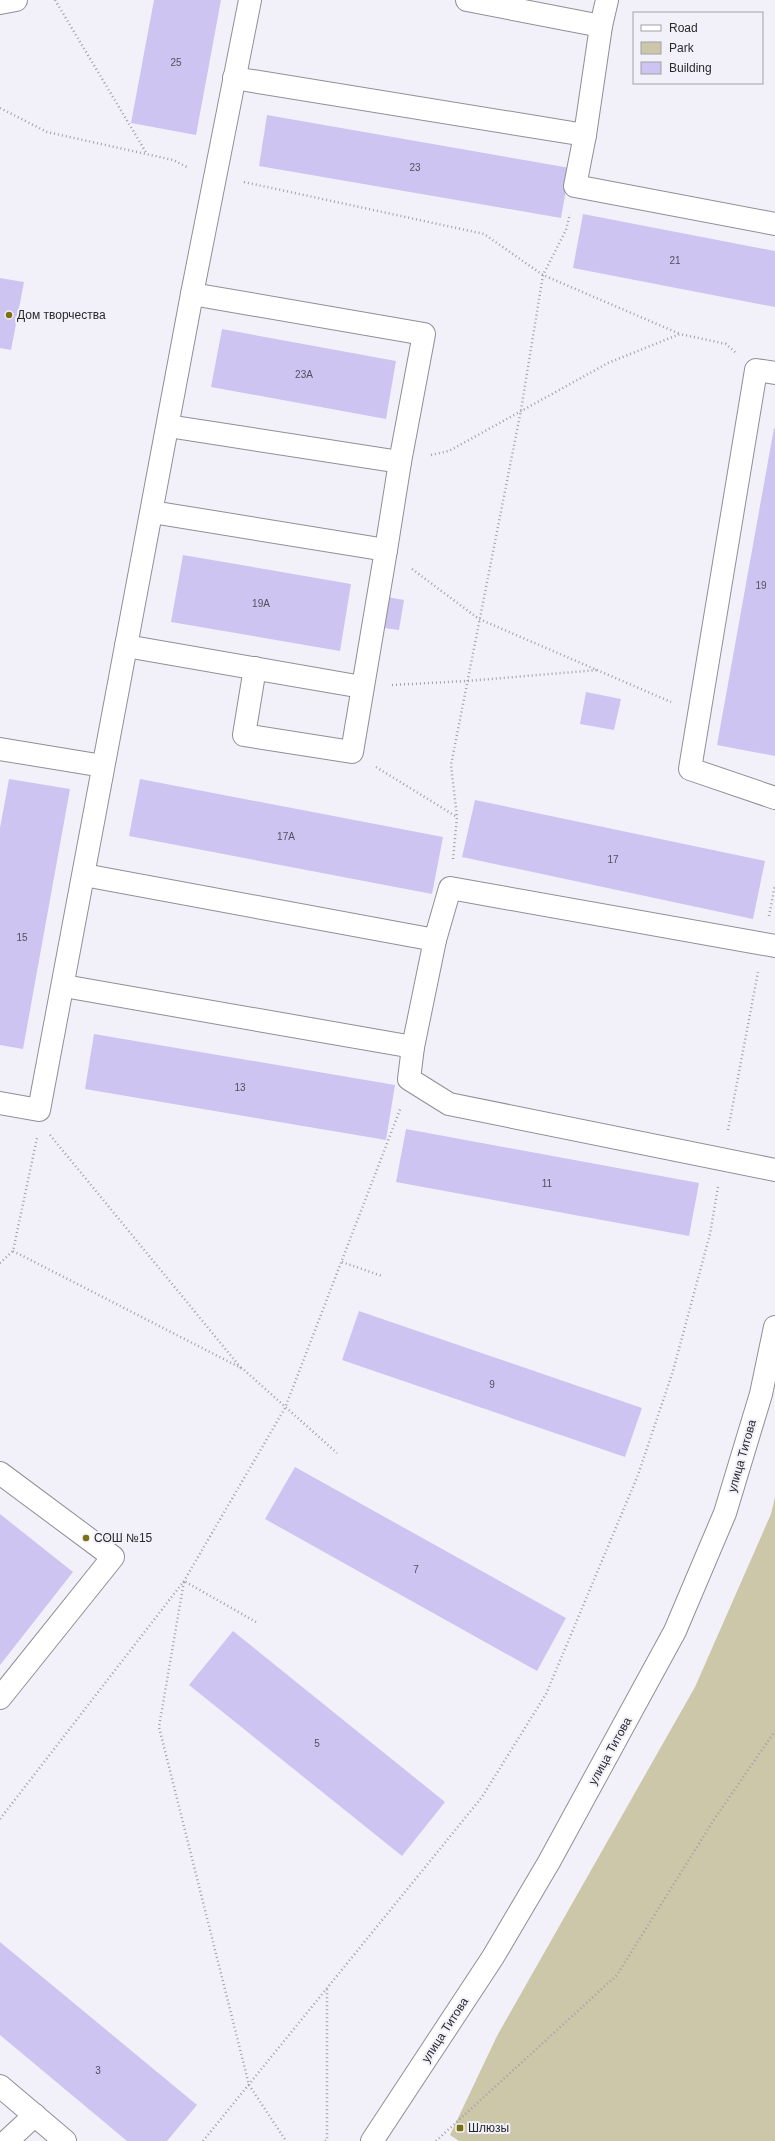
<svg xmlns="http://www.w3.org/2000/svg" width="775" height="2141" font-family="Arial,sans-serif">
  <style>
    .green { fill: #cbc7a8 }
    .building { fill: #cec4f2 }
    .lines { fill: none; stroke-linecap: round; stroke-linejoin: round }
    .minor-casing { stroke: #908f97; stroke-width: 24 }
    .major-casing { stroke: #908f97; stroke-width: 24 }
    .path { stroke: #a1a0a7; stroke-width: 2.5; stroke-dasharray: 1 3; stroke-linecap: butt }
    .minor { stroke: #fff; stroke-width: 22 }
    .major { stroke: #fff; stroke-width: 22 }
    .poi-dot { fill: #7c7111; stroke: #f2f1fa; stroke-width: 1.5 }
    .labels { text-anchor: middle; stroke-width: 4; stroke-linejoin: round; paint-order: stroke }
    .number-label { font-size: 10px; fill: #53505e }
    .poi-label { font-size: 12px; fill: #2a292c; stroke: #f2f1fa; text-anchor: start }
    .street-label { font-size: 12px; fill: #2a292c; stroke: #f2f1fa }
  </style>
  <rect width="100%" height="100%" fill="#f2f1fa"/>
  <polygon class="green" points="775,1497 775,2141 459,2141 450,2135 497,2036 695,1687 771,1514"/>
  <g class="building">
    <polygon points="154,0 221,0 196,135 131,123"/>
    <polygon points="267,115 570,168 561,218 259,166"/>
    <polygon points="583,214 775,251 775,307 573,268"/>
    <polygon points="0,278 24,282 11,350 0,348"/>
    <polygon points="222,329 396,361 386,419 211,387"/>
    <polygon points="774,428 775,429 775,756 717,745"/>
    <polygon points="183,555 351,584 340,651 171,622"/>
    <polygon points="382,596 404,600 399,630 377,627"/>
    <polygon points="586,692 621,699 614,730 580,724"/>
    <polygon points="9,779 70,789 23,1049 0,1045 0,828"/>
    <polygon points="140,779 443,837 432,894 129,836"/>
    <polygon points="475,800 765,861 753,919 462,857"/>
    <polygon points="94,1034 395,1085 386,1140 85,1089"/>
    <polygon points="406,1129 699,1183 689,1236 396,1182"/>
    <polygon points="359,1311 642,1408 625,1457 342,1360"/>
    <polygon points="295,1467 566,1618 537,1671 265,1519"/>
    <polygon points="0,1514 73,1572 0,1665"/>
    <polygon points="233,1631 445,1802 402,1856 189,1685"/>
    <polygon points="0,1942 197,2105 167,2141 127,2141 0,2035"/>
  </g>
  <g class="lines">
    <g class="minor-casing">
      <g id="minor">
        <polyline points="467,0 601,26 607,0"/>
        <polyline points="0,3 16,0"/>
        <polyline points="234,78 585,135 575,186 775,224"/>
        <polyline points="585,135 601,26"/>
        <polyline points="192,294 424,334 400,462"/>
        <polyline points="775,373 756,370 690,769 775,798"/>
        <polyline points="152,512 386,550 400,462 168,426"/>
        <polyline points="126,646 362,687"/>
        <polyline points="255,668 244,735 352,752 386,550"/>
        <polyline points="0,749 103,766"/>
        <polyline points="84,875 435,940 450,888 775,946"/>
        <polyline points="64,986 413,1047 409,1079 449,1104 775,1170"/>
        <polyline points="413,1047 435,940"/>
        <polyline points="0,1103 39,1110 192,294 250,0"/>
        <polyline points="0,1473 113,1557 0,1698"/>
        <polyline points="0,2086 65,2141"/>
        <polyline points="7,2141 35,2115"/>
      </g>
    </g>
    <g class="major-casing">
      <polyline id="major" points="372,2141 493,1957 549,1862 675,1631 725,1513 761,1394 775,1327"/>
    </g>
    <g class="path">
      <polyline points="55,0 147,154"/>
      <polyline points="0,108 47,132 173,160 187,167"/>
      <polyline points="244,182 484,234 543,275 680,334"/>
      <polyline points="431,455 449,451 608,363 680,334 726,344 736,353"/>
      <polyline points="412,569 479,619 671,702"/>
      <polyline points="392,685 467,681 597,670"/>
      <polyline points="376,767 457,817"/>
      <polyline points="453,859 457,817 451,765 521,410 543,275 566,230 570,214"/>
      <polyline points="769,916 775,885"/>
      <polyline points="728,1130 758,972"/>
      <polyline points="50,1135 241,1368"/>
      <polyline points="13,1251 243,1369 337,1453"/>
      <polyline points="342,1262 382,1276"/>
      <polyline points="0,1263 13,1251 37,1138"/>
      <polyline points="256,1622 184,1581 159,1727 249,2085 286,2141"/>
      <polyline points="0,1819 184,1581 285,1408 401,1107"/>
      <polyline points="203,2141 482,1797 546,1694 638,1475 673,1371 710,1234 718,1187"/>
      <polyline points="325,2141 327,2140 327,1989"/>
      <polyline points="436,2141 617,1975 715,1818 775,1731"/>
    </g>
    <use href="#minor" class="minor"/>
    <use href="#major" class="major"/>
  </g>
  <g class="poi-dot">
    <circle cx="9" cy="315" r="4"/>
    <circle cx="86" cy="1538" r="4"/>
    <rect x="456" y="2124" width="8" height="8" rx="2"/>
  </g>
  <g class="labels">
    <g class="number-label">
      <text x="176" y="66">25</text>
      <text x="415" y="171">23</text>
      <text x="675" y="264">21</text>
      <text x="304" y="378">23А</text>
      <text x="761" y="589">19</text>
      <text x="261" y="607">19А</text>
      <text x="286" y="840">17А</text>
      <text x="613" y="863">17</text>
      <text x="22" y="941">15</text>
      <text x="240" y="1091">13</text>
      <text x="547" y="1187">11</text>
      <text x="492" y="1388">9</text>
      <text x="416" y="1573">7</text>
      <text x="317" y="1747">5</text>
      <text x="98" y="2074">3</text>
    </g>
    <g class="poi-label">
      <text x="17" y="319">Дом творчества</text>
      <text x="94" y="1542">СОШ №15</text>
      <text x="468" y="2132">Шлюзы</text>
    </g>
    <g class="street-label">
      <text transform="translate(742 1456) rotate(-74)" y="4">улица Титова</text>
      <text transform="translate(610 1751) rotate(-61)" y="4">улица Титова</text>
      <text transform="translate(445 2030) rotate(-57)" y="4">улица Титова</text>
    </g>
  </g>
  <rect x="633" y="12" width="130" height="72" fill="#f2f1fa" stroke="#a2a1a8"/>
  <rect x="641" y="25" width="20" height="6" fill="#ffffff" stroke="#a2a1a8"/>
  <text x="669" y="32" font-size="12" fill="#2a292c">Road</text>
  <rect x="641" y="42" width="20" height="12" fill="#cbc7a8" stroke="#a2a1a8"/>
  <text x="669" y="52" font-size="12" fill="#2a292c">Park</text>
  <rect x="641" y="62" width="20" height="12" fill="#cec4f2" stroke="#a2a1a8"/>
  <text x="669" y="72" font-size="12" fill="#2a292c">Building</text>
</svg>
